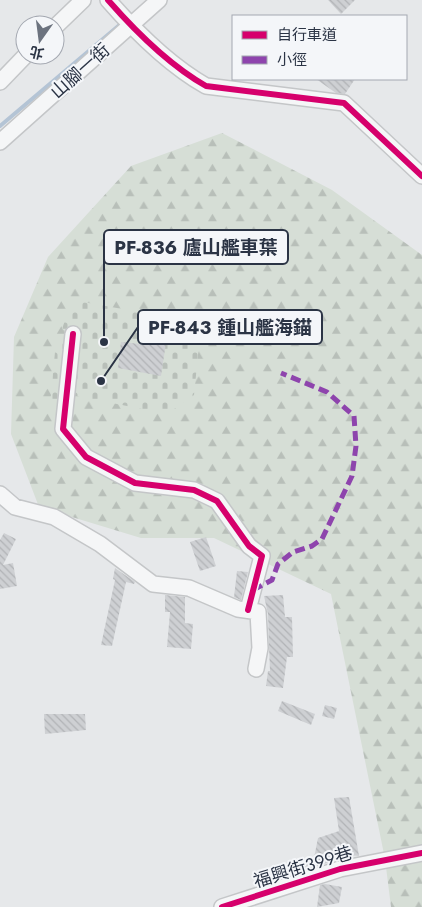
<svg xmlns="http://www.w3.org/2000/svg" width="422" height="907" font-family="Jost,'Noto Sans TC',sans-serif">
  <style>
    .forest { fill: url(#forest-firs) }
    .cemetery { fill: url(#cemetery-stones) }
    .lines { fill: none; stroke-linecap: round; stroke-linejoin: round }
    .stream { stroke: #b4c4d5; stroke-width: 4 }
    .building { fill: url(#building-back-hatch) }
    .minor-casing { stroke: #c4c6c8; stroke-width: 18 }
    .minor { stroke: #f5f6f7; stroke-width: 15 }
    .quiet { stroke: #8e44ad; stroke-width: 5; stroke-dasharray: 10 5; stroke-linecap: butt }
    .cycleway-casing { stroke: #f4f6f9; stroke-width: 9 }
    .cycleway { stroke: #d6006c; stroke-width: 6 }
    .labels { text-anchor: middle; stroke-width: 4; stroke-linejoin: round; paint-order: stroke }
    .street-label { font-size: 18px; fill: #2b3445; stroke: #f4f6f9 }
    .leader { fill: none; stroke: #2b3445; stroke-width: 2 }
    .callout-dot { fill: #2b3445; stroke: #f4f6f9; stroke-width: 2 }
    .callout { fill: #f4f6f9; stroke: #2b3445; stroke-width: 2 }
    .callout-label { font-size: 19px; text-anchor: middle; font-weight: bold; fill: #2b3445 }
  </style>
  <defs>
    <pattern id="forest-firs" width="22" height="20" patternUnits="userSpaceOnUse" patternTransform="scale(1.25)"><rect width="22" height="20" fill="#d6ded6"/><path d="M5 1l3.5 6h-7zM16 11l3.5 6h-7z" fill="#b8bfb9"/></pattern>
    <pattern id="cemetery-stones" width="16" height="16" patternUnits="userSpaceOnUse" patternTransform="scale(1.25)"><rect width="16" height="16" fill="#d6ded6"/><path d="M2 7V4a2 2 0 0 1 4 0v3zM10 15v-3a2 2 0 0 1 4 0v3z" fill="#b8bfb9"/></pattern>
    <pattern id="building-back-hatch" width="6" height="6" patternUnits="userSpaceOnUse" patternTransform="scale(1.25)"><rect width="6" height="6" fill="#ced0d3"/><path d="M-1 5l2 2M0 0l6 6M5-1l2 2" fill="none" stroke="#b1b3b6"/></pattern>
  </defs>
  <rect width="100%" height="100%" fill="#e6e8ea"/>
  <polygon class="forest" points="222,133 332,190 422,255 422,907 391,907 385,859 331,594 214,538 141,538 39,507 11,434 14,337 48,257 131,166"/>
  <polygon class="cemetery" points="83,302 162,316 182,327 199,345 194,395 167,414 72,395 69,406 50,405 55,352 59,341 70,332 62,329 69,309"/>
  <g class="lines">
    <polyline class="stream" points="0,126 123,22"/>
  </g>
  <g class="building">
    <polygon points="328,0 355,0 341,14"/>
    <polygon points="316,79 355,79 345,94 336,93"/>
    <polygon points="142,332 167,336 161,376 118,368 121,342 140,344"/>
    <polygon points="4,533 16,539 3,565 13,563 17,586 0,589 0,540"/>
    <polygon points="206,537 216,566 200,571 190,542"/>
    <polygon points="115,568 135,582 134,584 126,582 112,646 101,645 115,580 113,579"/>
    <polygon points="237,571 248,572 241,600 234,597"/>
    <polygon points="165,595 185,597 185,623 193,624 191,649 167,647 170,612 165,612"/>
    <polygon points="283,595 285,617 292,617 293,657 287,657 283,688 266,686 268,671 270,671 269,647 268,614 264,596"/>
    <polygon points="282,701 315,714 311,725 278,711"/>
    <polygon points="325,705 337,708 334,719 322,716"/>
    <polygon points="44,714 85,714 86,730 45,734"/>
    <polygon points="349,797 359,856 329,853 330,862 296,873 295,864 314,858 318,838 339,831 334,798"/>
    <polygon points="325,884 342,887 339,903 317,907 320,885"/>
  </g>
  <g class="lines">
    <g class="minor-casing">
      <g id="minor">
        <path d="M108 0C136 32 169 65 206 86L344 103 422 176"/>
        <polyline points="55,27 83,0"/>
        <polyline points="0,82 26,55"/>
        <polyline points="0,142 159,0"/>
        <polyline points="73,334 63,429 86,457 135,483 194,490 217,501 249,546 262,556 248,610"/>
        <polyline points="0,494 15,507 54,517 100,544 153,584 189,588 238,609 258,612 260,648 256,669"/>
        <polyline points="222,907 340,869 422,853"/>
      </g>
    </g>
    <use href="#minor" class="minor"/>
    <polyline class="quiet" points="253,590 272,580 278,564 293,552 312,546 322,539 352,476 356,446 354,416 327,392 281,373"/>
    <g class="cycleway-casing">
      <g id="cycleway">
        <path d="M108 0C136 32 169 65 206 86L344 103 422 176"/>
        <polyline points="73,334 63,429 86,457 135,483 194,490 217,501 249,546 262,556 248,610"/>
        <polyline points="222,907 340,869 422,853"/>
      </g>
    </g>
    <use href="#cycleway" class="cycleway"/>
  </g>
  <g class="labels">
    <g class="street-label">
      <text transform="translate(80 71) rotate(-42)" y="6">山腳一街</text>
      <text transform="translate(303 867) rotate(-17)" y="6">福興街399巷</text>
    </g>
  </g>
  <path class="leader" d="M104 342L104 247M101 381L138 327"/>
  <g class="callout-dot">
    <circle cx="104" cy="342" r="5"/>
    <circle cx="101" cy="381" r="5"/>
  </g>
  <g class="callout">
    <rect x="104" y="230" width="184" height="34" rx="5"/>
    <rect x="138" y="310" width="184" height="34" rx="5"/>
  </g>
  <g class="callout-label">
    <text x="196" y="254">PF-836 廬山艦車葉</text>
    <text x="230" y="334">PF-843 鍾山艦海錨</text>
  </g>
  <rect x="232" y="15" width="175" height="65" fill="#f4f6f9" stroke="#a4a8b1"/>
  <rect x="242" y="31" width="25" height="8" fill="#d6006c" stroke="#a4a8b1"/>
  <text x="277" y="40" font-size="15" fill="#2b3445">自行車道</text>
  <rect x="242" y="56" width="25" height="8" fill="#8e44ad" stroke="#a4a8b1"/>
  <text x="277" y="65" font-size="15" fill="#2b3445">小徑</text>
  <g transform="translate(40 40) rotate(194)"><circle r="24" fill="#f4f6f9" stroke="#a4a8b1"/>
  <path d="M0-4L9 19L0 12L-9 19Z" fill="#6c737f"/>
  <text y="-8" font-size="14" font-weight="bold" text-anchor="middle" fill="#2b3445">北</text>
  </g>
</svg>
